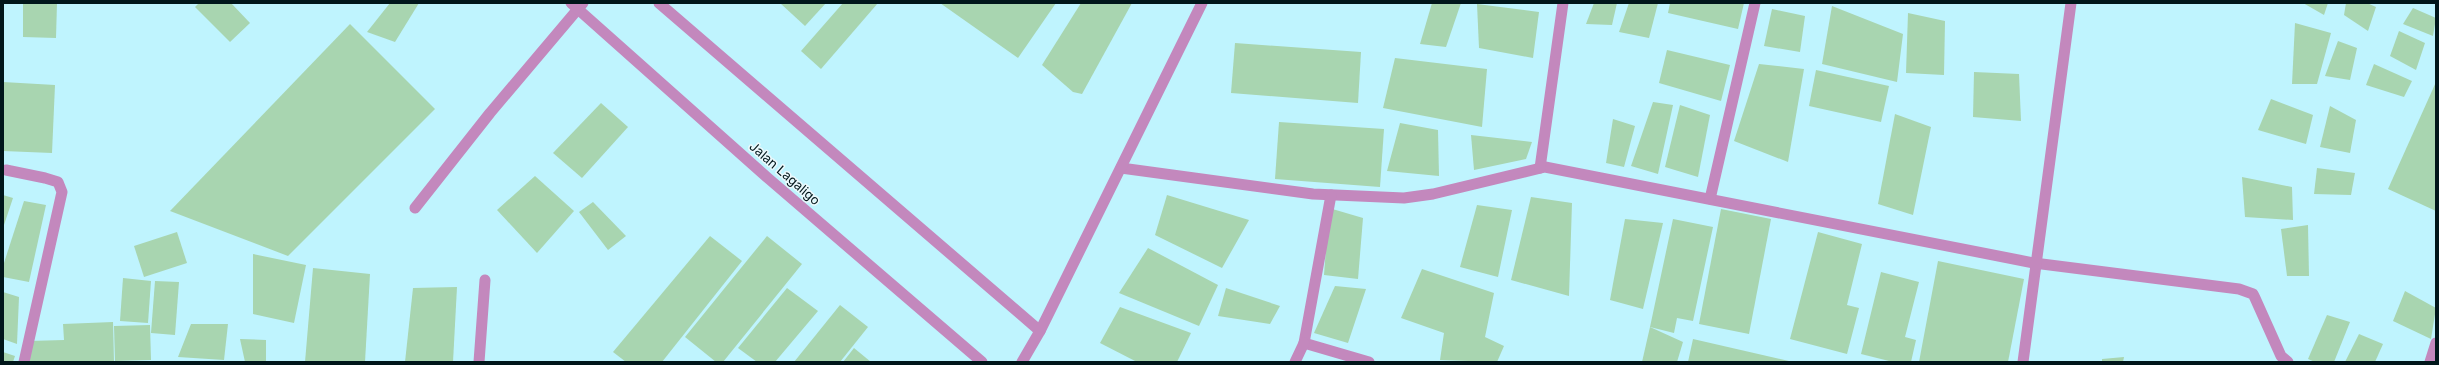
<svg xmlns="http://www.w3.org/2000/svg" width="2439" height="365" font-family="Inter,sans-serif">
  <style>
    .building { fill: #a8d5b0 }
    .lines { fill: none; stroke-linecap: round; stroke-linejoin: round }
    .service { stroke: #c388bd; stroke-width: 11 }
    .minor { stroke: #c388bd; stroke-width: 11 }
    .labels { text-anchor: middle; stroke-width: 3; stroke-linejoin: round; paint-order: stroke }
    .street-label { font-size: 13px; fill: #00161a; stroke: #ecf9fc }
  </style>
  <rect width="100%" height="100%" fill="#bff4fe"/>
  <g class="building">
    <polygon points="23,3 57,3 56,38 23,37"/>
    <polygon points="199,3 231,3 250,23 230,42 195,7"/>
    <polygon points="390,3 419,3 395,42 367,32"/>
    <polygon points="780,3 826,3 805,26"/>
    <polygon points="843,3 878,3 821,69 801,51"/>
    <polygon points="940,3 1056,3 1018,58"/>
    <polygon points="1081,3 1132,3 1082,94 1073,92 1042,65"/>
    <polygon points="1432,3 1461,3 1446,47 1420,44"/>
    <polygon points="1594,3 1617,3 1612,25 1586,24"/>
    <polygon points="1629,3 1658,3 1649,38 1619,32"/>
    <polygon points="1670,3 1744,3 1738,29 1668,13"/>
    <polygon points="2303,3 2328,3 2324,15"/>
    <polygon points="2346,3 2367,3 2376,7 2368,31 2344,15"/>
    <polygon points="1477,4 1539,12 1533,58 1479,48"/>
    <polygon points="1832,6 1903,34 1897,82 1822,64"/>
    <polygon points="2413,8 2436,18 2433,36 2403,24"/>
    <polygon points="1772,9 1805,16 1800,52 1764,46"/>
    <polygon points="1908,13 1945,21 1944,75 1906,73"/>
    <polygon points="2295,23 2331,33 2317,84 2292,84"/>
    <polygon points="350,24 435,109 288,256 170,211"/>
    <polygon points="2399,31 2425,43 2416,70 2390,56"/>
    <polygon points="2338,41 2357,48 2350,80 2325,76"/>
    <polygon points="1235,43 1361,52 1358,103 1231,93"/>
    <polygon points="1667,50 1730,65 1721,101 1659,83"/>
    <polygon points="1395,58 1487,69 1482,127 1383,108"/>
    <polygon points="1759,64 1804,69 1788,162 1734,141"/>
    <polygon points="2374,64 2412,81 2404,97 2366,85"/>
    <polygon points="1816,70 1889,86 1881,122 1809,106"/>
    <polygon points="1974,72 2019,74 2021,121 1973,117"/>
    <polygon points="3,82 55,85 52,153 3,151"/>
    <polygon points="2436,82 2436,211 2388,189"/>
    <polygon points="2271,99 2313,115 2306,144 2258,130"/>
    <polygon points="1653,102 1673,105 1658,174 1631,166"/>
    <polygon points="601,103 628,127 582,178 553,153"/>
    <polygon points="1680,105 1710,115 1698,177 1665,167"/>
    <polygon points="2330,106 2356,120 2350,153 2320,147"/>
    <polygon points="1895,114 1931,127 1913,215 1878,204"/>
    <polygon points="1613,119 1635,126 1624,167 1606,163"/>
    <polygon points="1279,122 1384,129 1380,187 1275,179"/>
    <polygon points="1400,123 1438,130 1439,176 1387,171"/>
    <polygon points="1471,135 1532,142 1526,159 1474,170"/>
    <polygon points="2317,168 2355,173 2351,195 2314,194"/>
    <polygon points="535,176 574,211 537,253 497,210"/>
    <polygon points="2242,177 2292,187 2293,220 2245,217"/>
    <polygon points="3,195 13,198 3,228"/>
    <polygon points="1167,195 1249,220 1222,268 1155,235"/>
    <polygon points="1531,197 1572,203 1569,296 1511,280"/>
    <polygon points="24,201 46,205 29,282 3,277 3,266"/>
    <polygon points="593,202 626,236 608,250 579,212"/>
    <polygon points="1477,205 1512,210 1498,277 1460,267"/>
    <polygon points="1329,208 1363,218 1358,279 1324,275"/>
    <polygon points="1721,209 1771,219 1749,334 1699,324"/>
    <polygon points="1625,219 1663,223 1643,309 1610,300"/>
    <polygon points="1673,219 1713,227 1693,321 1677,318 1674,333 1650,327"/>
    <polygon points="2308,225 2309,276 2287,276 2281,229"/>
    <polygon points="177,232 187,263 144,277 134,246"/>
    <polygon points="1818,232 1862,244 1847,305 1859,308 1847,354 1790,339"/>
    <polygon points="710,236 742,261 662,362 626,362 613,352"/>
    <polygon points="767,236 802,264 723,362 716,362 685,337"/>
    <polygon points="1148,248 1218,285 1199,326 1119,293"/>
    <polygon points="253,254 306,265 294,323 253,314"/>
    <polygon points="1938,261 2024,279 2008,362 1919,362"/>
    <polygon points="313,268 370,274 365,362 305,362"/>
    <polygon points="1422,269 1494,293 1485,337 1504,346 1497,362 1440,360 1444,333 1401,318"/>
    <polygon points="1881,272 1919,282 1905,337 1916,340 1911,362 1893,362 1861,354"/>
    <polygon points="123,278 151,281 148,323 120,321"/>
    <polygon points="155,281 179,282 175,335 151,333"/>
    <polygon points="1335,286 1366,289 1348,343 1314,333"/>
    <polygon points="457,287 453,362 405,362 413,288"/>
    <polygon points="787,288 818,311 775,362 757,362 738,348"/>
    <polygon points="1226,288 1280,306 1270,324 1218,316"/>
    <polygon points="2405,291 2436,308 2431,339 2393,321"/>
    <polygon points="3,292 19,297 17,344 3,339"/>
    <polygon points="840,305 868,327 840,362 794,362"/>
    <polygon points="1120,307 1191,333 1177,362 1137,362 1100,343"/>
    <polygon points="2327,315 2350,322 2334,362 2315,362 2308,359"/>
    <polygon points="113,322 114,362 30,362 29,341 64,340 63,324"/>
    <polygon points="191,324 228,324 224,360 178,357"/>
    <polygon points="150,325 151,360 115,361 114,326"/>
    <polygon points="1650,327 1683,342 1677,362 1642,362"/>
    <polygon points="2359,334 2383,344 2375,362 2345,362"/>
    <polygon points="240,339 266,340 266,362 245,362"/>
    <polygon points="1693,339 1789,361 1789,362 1688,362"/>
    <polygon points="854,348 871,362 843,362"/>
    <polygon points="3,352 15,356 13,362 3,362"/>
    <polygon points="2124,357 2123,362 2102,362 2102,359"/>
  </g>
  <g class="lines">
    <g class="service">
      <polyline points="415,208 490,113 583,3"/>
      <polyline points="2430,362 2436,343"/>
    </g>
    <g class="minor">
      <polyline points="571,3 769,179 982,362"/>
      <polyline points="659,3 1040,331"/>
      <polyline points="1121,168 1313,194 1404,198 1433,194 1545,167 2034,263 2239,289 2253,294 2255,298 2281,356 2288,362"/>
      <polyline points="1540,168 1563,3"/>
      <polyline points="6,170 45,178 58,182 62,192 24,362"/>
      <polyline points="1331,195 1304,343 1369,362"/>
      <polyline points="1710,199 1755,3"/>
      <polyline points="479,362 485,280"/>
      <polyline points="1022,362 1040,331 1202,3"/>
      <polyline points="1295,362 1304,343"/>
      <polyline points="2023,362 2071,3"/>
    </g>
  </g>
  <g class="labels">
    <g class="street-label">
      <text transform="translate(785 173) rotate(41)" y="5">Jalan Lagaligo</text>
    </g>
  </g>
  <rect width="2439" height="365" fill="none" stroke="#00161a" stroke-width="8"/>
</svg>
